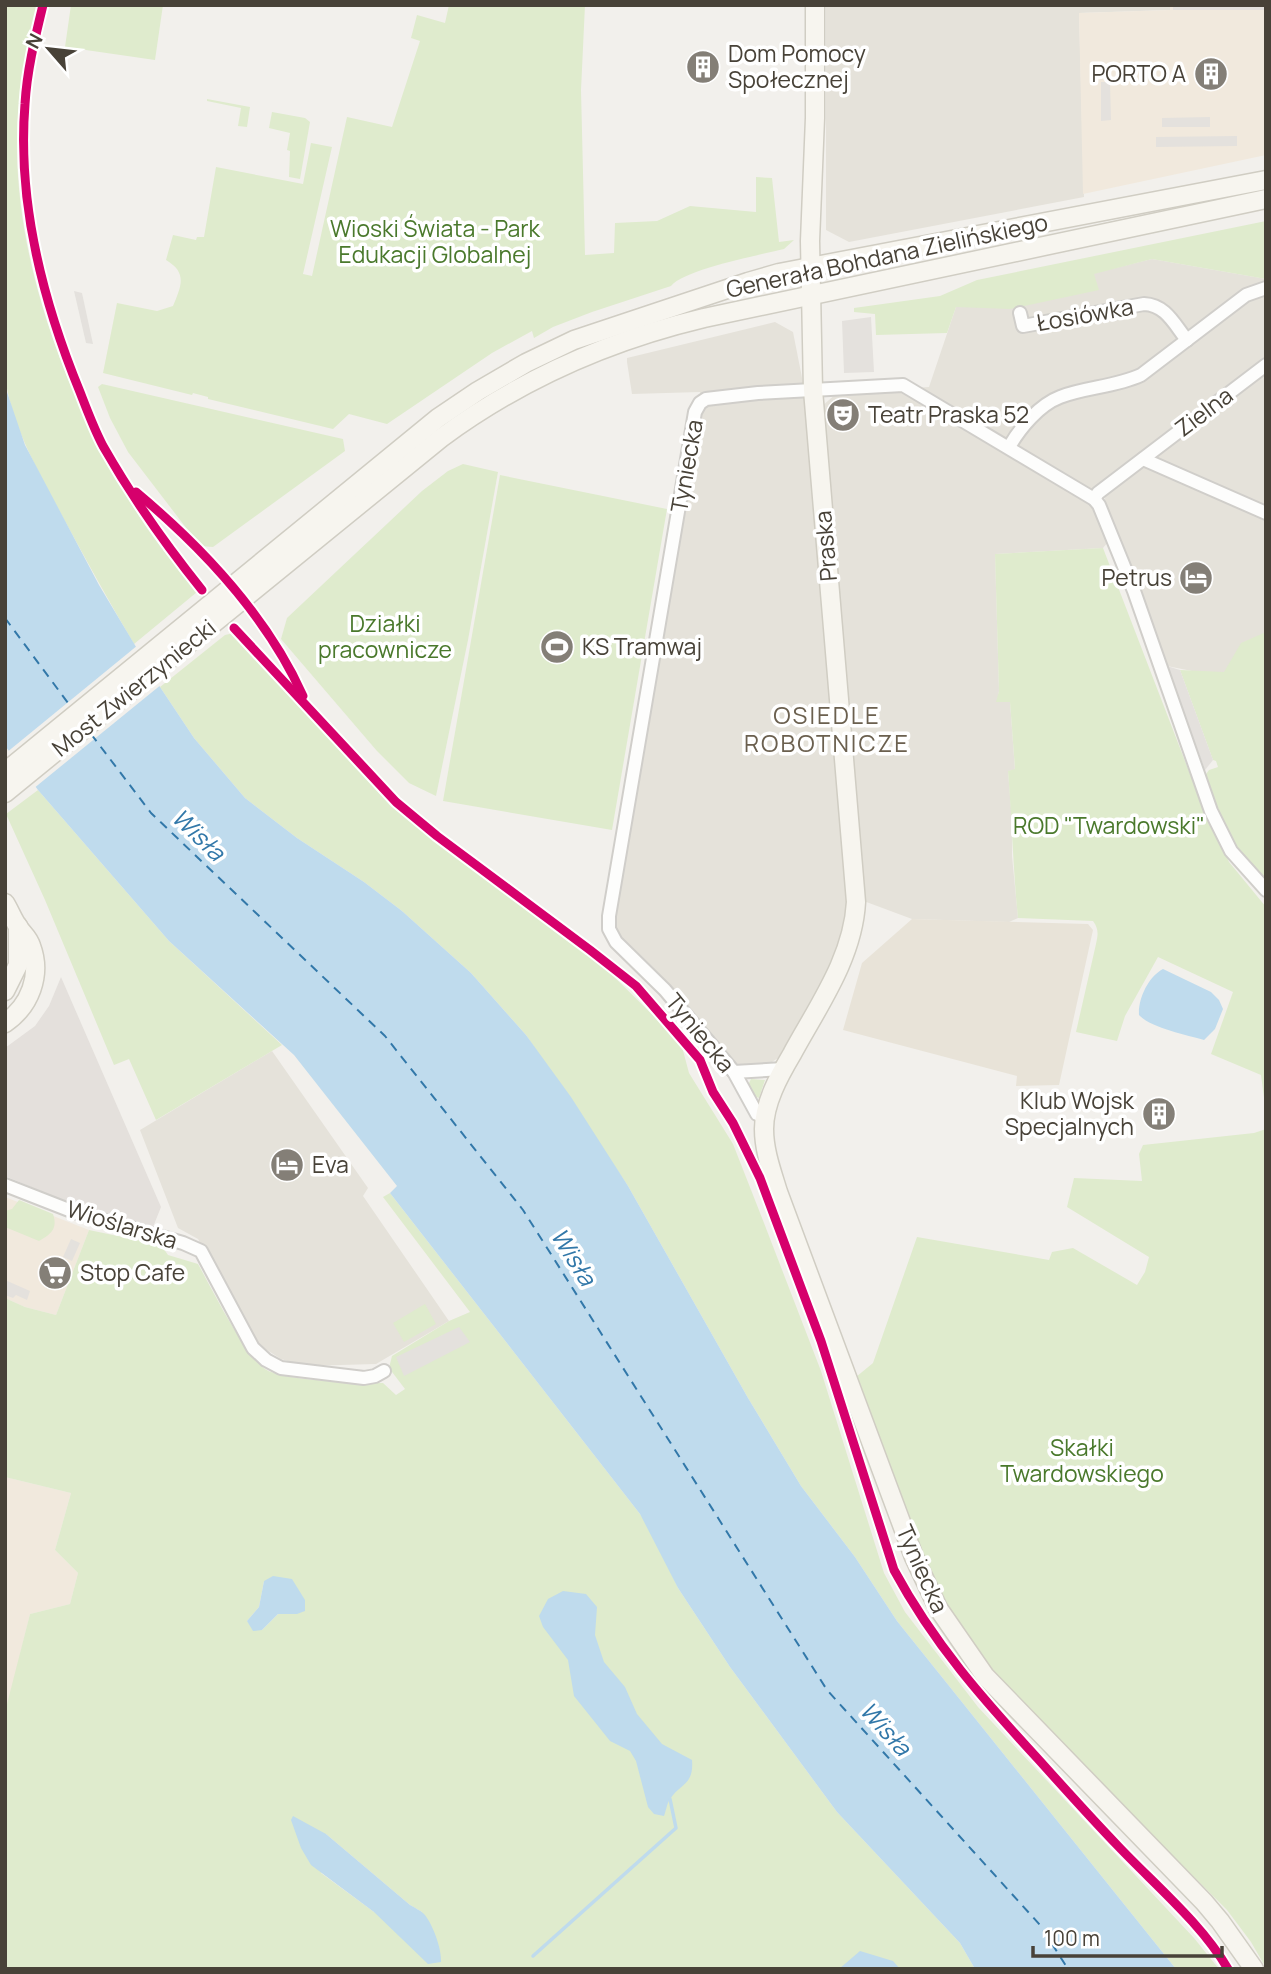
<svg xmlns="http://www.w3.org/2000/svg" width="1271" height="1974" font-family="Manrope,sans-serif">
  <style>
    .residential { fill: #e5e2da }
    .commercial { fill: #f1e9dd }
    .industrial { fill: #e4e0dc }
    .education { fill: #e8e3d8 }
    .green { fill: #dfebcd; fill-rule: evenodd }
    .parking { fill: #e4e1dd }
    .water { fill: #bfdbed }
    .pier { fill: #f2f0ec }
    .lines { fill: none; stroke-linecap: round; stroke-linejoin: round }
    .stream { stroke: #bfdbed; stroke-width: 3.5 }
    .ferry { stroke: #3278a9; stroke-width: 2; stroke-dasharray: 9 7; stroke-linecap: butt }
    .street-casing { stroke: #d0ceca; stroke-width: 16 }
    .secondary-casing { stroke: #d0cdc3; stroke-width: 21 }
    .street { stroke: #fdfdfc; stroke-width: 12 }
    .secondary { stroke: #f7f5ef; stroke-width: 18 }
    .cycleway-casing { stroke: #fff; stroke-width: 13 }
    .cycleway { stroke: #d6006c; stroke-width: 9 }
    .labels { text-anchor: middle; stroke-width: 7; stroke-linejoin: round; paint-order: stroke }
    .poi-label { font-size: 23px; fill: #484238; stroke: #fff; text-anchor: start }
    .park-label { font-size: 23px; fill: #4a792c; stroke: #fff }
    .street-label { font-size: 23px; fill: #484238; stroke: #fff }
    .neighbourhood-label { font-size: 24px; letter-spacing: 2px; fill: #6b604f; stroke: #fff }
    .water-label { font-size: 24px; font-style: italic; fill: #3278a9; stroke: #fff }
  </style>
  <rect width="100%" height="100%" fill="#f2f0ec"/>
  <g class="residential">
    <polygon points="826,5 1171,5 1170,10 1079,13 1084,197 849,242 826,230"/>
    <polygon points="1152,259 1266,279 1266,361 1096,490 1108,542 1103,548 995,554 999,691 997,702 1010,702 1015,770 1008,771 1012,821 1012,856 1018,918 1009,922 912,919 861,900 821,407 837,393 929,387 956,307"/>
    <polygon points="775,322 793,332 806,398 849,910 837,955 778,1058 769,1064 746,1067 733,1062 668,986 621,938 613,921 702,419 700,392 632,394 627,362 627,358"/>
    <polygon points="1266,370 1266,684 1224,672 1197,672 1167,666 1104,501 1106,493"/>
    <polygon points="272,1051 368,1188 363,1196 449,1321 376,1364 305,1366 281,1359 256,1343 198,1239 178,1228 140,1130"/>
  </g>
  <g class="commercial">
    <polygon points="1171,5 1266,5 1266,155 1083,194 1079,13 1170,10"/>
    <polygon points="5,1197 89,1230 56,1315 25,1307 5,1298"/>
    <polygon points="5,1477 71,1493 55,1550 78,1573 70,1604 30,1614 6,1712"/>
  </g>
  <polygon class="industrial" points="61,977 161,1207 153,1227 128,1222 55,1197 5,1176 5,1048 35,1026 49,1006"/>
  <polygon class="education" points="912,919 1088,924 1093,930 1059,1085 1016,1086 1017,1076 843,1030 862,963"/>
  <g class="green">
    <path d="M5 5H39C26 53 16 102 17 152 19 278 73 411 139 516 156 543 177 567 197 592L134 644C108 600 84 556 60 512 37 469 12 426 5 377Z"/>
    <polygon points="71,5 163,5 155,60 65,47"/>
    <path d="M449 5H585L581 90 585 255 614 253 615 223 657 221 690 206 756 212V177L772 178 779 242 794 240 784 249C760 255 685 269 671 286L592 312 553 327 534 338 532 331 492 353 387 424 349 414 333 429 208 399V397L193 393 192 395 103 373 117 303 157 311 173 306C181 286 188 273 166 260L173 235 196 240 197 237H204L216 167 303 184 311 143 332 147 303 274 312 276 347 117 392 127 420 41 411 38 417 15 445 23Z"/>
    <polygon points="207,99 250,107 247,127 238,126 241,108 207,101"/>
    <polygon points="272,112 305,118 310,122 300,179 289,177 290,151 287,150 290,133 269,128"/>
    <polygon points="1266,221 1266,279 1152,259 1094,274 1099,290 1010,309 956,307 947,333 876,335 875,314 854,312 854,308 940,296 977,280"/>
    <polygon points="102,384 343,439 345,451 213,547 200,546 128,452 110,418 98,387"/>
    <polygon points="463,464 498,472 468,640 436,796 409,783 377,751 281,639 287,618 422,491 448,471"/>
    <polygon points="500,475 667,509 612,830 443,801"/>
    <path d="M1103 548 1190 774 1229 862 1266 907V1113L1261 1075 1211 1054 1233 992 1158 957 1125 1016 1117 1041 1076 1032 1096 944C1098 935 1099 929 1093 921L1018 918C1013 869 1012 820 1008 771L1015 769 1010 702H996L999 691 995 554Z"/>
    <polygon points="1266,632 1266,885 1238,855 1220,822 1204,777 1209,770 1218,767 1216,761 1213,760 1180,670 1224,672 1241,643"/>
    <polygon points="234,633 356,768 410,819 593,956 681,1043 689,1073 733,1144 764,1223 821,1371 884,1573 905,1612 978,1707 1194,1938 1219,1969 1176,1969 897,1621 855,1557 801,1486 748,1398 628,1186 526,1035 471,973 402,911 364,882 297,838 245,798 194,738 160,687 225,635"/>
    <polygon points="38,790 169,941 282,1045 156,1120 129,1059 114,1065 45,900 6,814"/>
    <polygon points="751,1079 765,1080 759,1098 754,1096 748,1085"/>
    <path d="M1266 1129V1968L1251 1942 1227 1910 1003 1686C980 1658 958 1630 941 1598 904 1528 885 1451 856 1377L873 1363 917 1237 1049 1260 1052 1252 1073 1248 1137 1285 1145 1272 1149 1257 1067 1207 1074 1178 1142 1181 1139 1154 1143 1145 1254 1133Z"/>
    <path d="M390 1193 640 1514 650 1528 678 1588 730 1667 837 1812 960 1943 975 1969H5V1712L30 1614 70 1604 78 1573 55 1550 71 1493 5 1477V1298L25 1307 56 1315 89 1230 161 1245 168 1255 198 1264C212 1289 244 1354 265 1369 282 1381 359 1383 383 1383L396 1395 405 1389 389 1368 392 1356 449 1321 470 1312 383 1197ZM264 1581 297 1614H278L262 1630 247 1621 259 1607ZM326 1834 410 1905 422 1912H374L321 1873Z"/>
    <path d="M19 1200 53 1214C58 1229 51 1234 39 1241L5 1227V1211L12 1209Z"/>
    <polygon points="425,1304 436,1324 404,1342 393,1323"/>
  </g>
  <g class="parking">
    <rect x="1173" y="5" width="93" height="5"/>
    <polygon points="1101,82 1110,82 1111,120 1101,121"/>
    <polygon points="1210,117 1210,127 1162,127 1162,118"/>
    <polygon points="1237,136 1237,146 1156,147 1156,137"/>
    <polygon points="74,291 82,293 93,344 86,343"/>
    <polygon points="871,317 874,372 844,373 842,321"/>
    <polygon points="1167,666 1180,670 1213,760 1205,770"/>
    <polygon points="71,1239 80,1243 72,1261 63,1257"/>
    <polygon points="5,1280 30,1291 27,1300 16,1295 13,1298 5,1295"/>
    <polygon points="459,1327 470,1342 404,1376 396,1357"/>
  </g>
  <g class="water">
    <polygon points="5,377 7,392 25,445 99,585 160,687 194,738 245,798 297,838 364,882 402,911 471,973 526,1035 571,1097 628,1186 748,1398 801,1486 855,1557 897,1621 1176,1969 975,1969 960,1943 837,1812 730,1667 678,1588 640,1514 390,1193 397,1186 294,1055 169,941 38,790 6,747"/>
    <path d="M1163 969 1211 992 1219 1000 1223 1009 1215 1029 1204 1040C1187 1035 1151 1028 1139 1015 1138 999 1148 977 1163 969Z"/>
    <polygon points="273,1576 292,1579 305,1600 305,1611 297,1614 278,1614 262,1630 253,1631 247,1621 259,1607 264,1581"/>
    <path d="M563 1591 586 1594 597 1607 595 1635 604 1662 625 1687 637 1714 662 1744 692 1760C694 1785 681 1783 670 1799 667 1803 666 1811 664 1816L654 1814 648 1807 636 1761 630 1751 610 1741 574 1696 568 1660 543 1627 539 1616 548 1599Z"/>
    <path d="M293 1816 326 1834 410 1905C415 1908 420 1910 424 1914 433 1924 442 1950 441 1962L428 1964 374 1912 311 1865 301 1848 291 1820Z"/>
    <polygon points="860,1951 893,1961 900,1969 839,1969"/>
  </g>
  <polygon class="pier" points="138,645 162,684 33,789 6,753"/>
  <g class="lines">
    <polyline class="stream" points="533,1956 676,1828 670,1799"/>
    <g class="ferry">
      <polyline points="5,618 71,707"/>
      <polyline points="91,734 151,813 385,1036 523,1210 827,1690 1040,1925 1068,1969"/>
    </g>
    <g class="street-casing">
      <g id="street">
        <path d="M1020 313 1023 326 1144 304C1166 305 1174 324 1187 340"/>
        <path d="M1009 447C1020 428 1039 405 1060 397 1086 387 1115 387 1141 375L1246 295 1266 288"/>
        <polyline points="1143,459 1266,513"/>
        <polyline points="1094,499 1098,493 1266,365"/>
        <polyline points="734,1072 783,1069"/>
        <polyline points="765,1117 757,1114 734,1072 665,990 616,942 609,929 609,916 695,412 700,403 706,399 758,393 903,385 1094,499 1099,505 1134,591 1211,811 1231,851 1266,890"/>
        <polyline points="5,1185 74,1212 183,1243 201,1251 253,1348 266,1360 281,1368 364,1378 375,1376 384,1371"/>
      </g>
    </g>
    <g class="secondary-casing">
      <g id="secondary">
        <path d="M815 5V118L810 241 813 390 856 902C853 958 818 1006 792 1054 779 1076 764 1103 764 1129 764 1151 772 1172 778 1192L914 1557 938 1608 985 1676 1204 1902 1220 1921 1254 1969"/>
        <polyline points="5,772 438,418 478,391 526,363 574,340 748,282 779,273 1266,180"/>
        <path d="M5 793 441 438C521 379 607 341 704 318L1266 199"/>
        <path d="M5 903C10 911 13 920 19 928 23 934 29 938 31 946 42 975 30 1006 5 1023"/>
        <polyline points="5,991 18,965 18,926"/>
      </g>
    </g>
    <use href="#street" class="street"/>
    <use href="#secondary" class="secondary"/>
    <g class="cycleway-casing">
      <g id="cycleway">
        <path d="M43 5C35 38 27 70 25 104 17 202 43 302 80 392 87 410 94 429 103 446 132 497 165 544 202 590"/>
        <path d="M136 492C203 548 267 616 303 696"/>
        <path d="M234 628 396 802 437 836 590 950 636 986 700 1060 713 1092 733 1123 760 1178 821 1341 894 1570C934 1644 982 1698 1039 1760 1065 1789 1091 1818 1118 1846 1155 1885 1201 1923 1228 1969"/>
      </g>
    </g>
    <use href="#cycleway" class="cycleway"/>
  </g>
  <defs>
    <g id="building-disc" transform="scale(1.75)"><circle r="9.5" fill="#847f77" stroke="#fff"/><path d="M-4-6H4V6H1V3H-1V6H-4ZM-2.5-4.3h1.7v1.8h-1.7ZM.8-4.3h1.7v1.8H.8ZM-2.5-1h1.7V.8h-1.7ZM.8-1h1.7V.8H.8Z" fill="#fff"/></g>
    <g id="theatre-disc" transform="scale(1.75)"><circle r="9.5" fill="#847f77" stroke="#fff"/><path d="M-5-5.5Q0-4 5-5.5V0Q5 5 0 6Q-5 5-5 0ZM-3.3-2.5H-1v1.5H-3.3ZM1-2.5H3.3v1.5H1ZM-2.8 1Q0 5.5 2.8 1Z" fill="#fff"/></g>
    <g id="hotel-disc" transform="scale(1.75)"><circle r="9.5" fill="#847f77" stroke="#fff"/><path d="M-6-4.5h1.5V1H6V5H4.5V3h-9V5H-6ZM-4 0a1.8 1.8 0 1 1 3.6 0ZM.5 0V-2.5h3Q6-2.5 6 0Z" fill="#fff"/></g>
    <g id="stadium-disc" transform="scale(1.75)"><circle r="9.5" fill="#847f77" stroke="#fff"/><path d="M0-5a6.5 5 0 1 0 0 10a6.5 5 0 1 0 0-10ZM-3.5-1.8h7v3.6h-7Z" fill="#fff"/></g>
    <g id="supermarket-disc" transform="scale(1.75)"><circle r="9.5" fill="#847f77" stroke="#fff"/><path d="M-6-5.5h2.5l.6 2H6L4.5 2H-2.5L-4.4-4H-6ZM-1.5 3.2a1.3 1.3 0 1 0 .1 0ZM3 3.2a1.3 1.3 0 1 0 .1 0Z" fill="#fff"/></g>
  </defs>
  <g fill-rule="evenodd">
    <use href="#building-disc" x="703" y="67"/>
    <use href="#building-disc" x="1211" y="74"/>
    <use href="#theatre-disc" x="843" y="415"/>
    <use href="#hotel-disc" x="1196" y="578"/>
    <use href="#stadium-disc" x="557" y="647"/>
    <use href="#building-disc" x="1159" y="1114"/>
    <use href="#hotel-disc" x="287" y="1165"/>
    <use href="#supermarket-disc" x="55" y="1273"/>
  </g>
  <g class="labels">
    <g class="poi-label">
      <text x="728" y="62">Dom Pomocy<tspan x="728" dy="26">Społecznej</tspan></text>
      <text x="1186" y="82" text-anchor="end">PORTO A</text>
      <text x="868" y="423">Teatr Praska 52</text>
      <text x="1172" y="586" text-anchor="end">Petrus</text>
      <text x="582" y="655">KS Tramwaj</text>
      <text x="1134" y="1109" text-anchor="end">Klub Wojsk<tspan x="1134" dy="26">Specjalnych</tspan></text>
      <text x="312" y="1173">Eva</text>
      <text x="80" y="1281">Stop Cafe</text>
    </g>
    <g class="park-label">
      <text x="435" y="237">Wioski Świata - Park<tspan x="435" dy="26">Edukacji Globalnej</tspan></text>
      <text x="385" y="632">Działki<tspan x="385" dy="26">pracownicze</tspan></text>
      <text x="1109" y="834">ROD "Twardowski"</text>
      <text x="1082" y="1456">Skałki<tspan x="1082" dy="26">Twardowskiego</tspan></text>
    </g>
    <g class="street-label">
      <text transform="translate(887 256) rotate(-12)" y="8">Generała Bohdana Zielińskiego</text>
      <text transform="translate(1085 315) rotate(-10)" y="8">Łosiówka</text>
      <text transform="translate(1204 412) rotate(-37)" y="8">Zielna</text>
      <text transform="translate(687 466) rotate(-80)" y="8">Tyniecka</text>
      <text transform="translate(826 546) rotate(-95)" y="8">Praska</text>
      <text transform="translate(134 688) rotate(-39)" y="8">Most Zwierzyniecki</text>
      <text transform="translate(700 1033) rotate(51)" y="8">Tyniecka</text>
      <text transform="translate(122 1225) rotate(17)" y="8">Wioślarska</text>
      <text transform="translate(922 1569) rotate(66)" y="8">Tyniecka</text>
    </g>
    <g class="neighbourhood-label">
      <text x="827" y="724">OSIEDLE<tspan x="827" dy="28">ROBOTNICZE</tspan></text>
    </g>
    <g class="water-label">
      <text transform="translate(198 835) rotate(44)" y="8">Wisła</text>
      <text transform="translate(573 1257) rotate(58)" y="8">Wisła</text>
      <text transform="translate(885 1729) rotate(48)" y="8">Wisła</text>
    </g>
  </g>
  <rect width="1271" height="1974" fill="none" stroke="#484238" stroke-width="14"/>
  <g transform="translate(49 49) rotate(298)" stroke="#ffffff" stroke-width="5" paint-order="stroke">
  <path d="M0-5L12 26L0 18L-12 26Z" fill="#484238"/>
  <text y="-10" font-size="19" font-weight="bold" text-anchor="middle" fill="#484238">N</text>
  </g>
  <path d="M1033 1946v10h189v-10" fill="none" stroke="#484238" stroke-width="3.5"/>
  <text x="1044" y="1946" font-size="21" fill="#484238" stroke="#ffffff" stroke-width="5" paint-order="stroke">100 m</text>
</svg>
